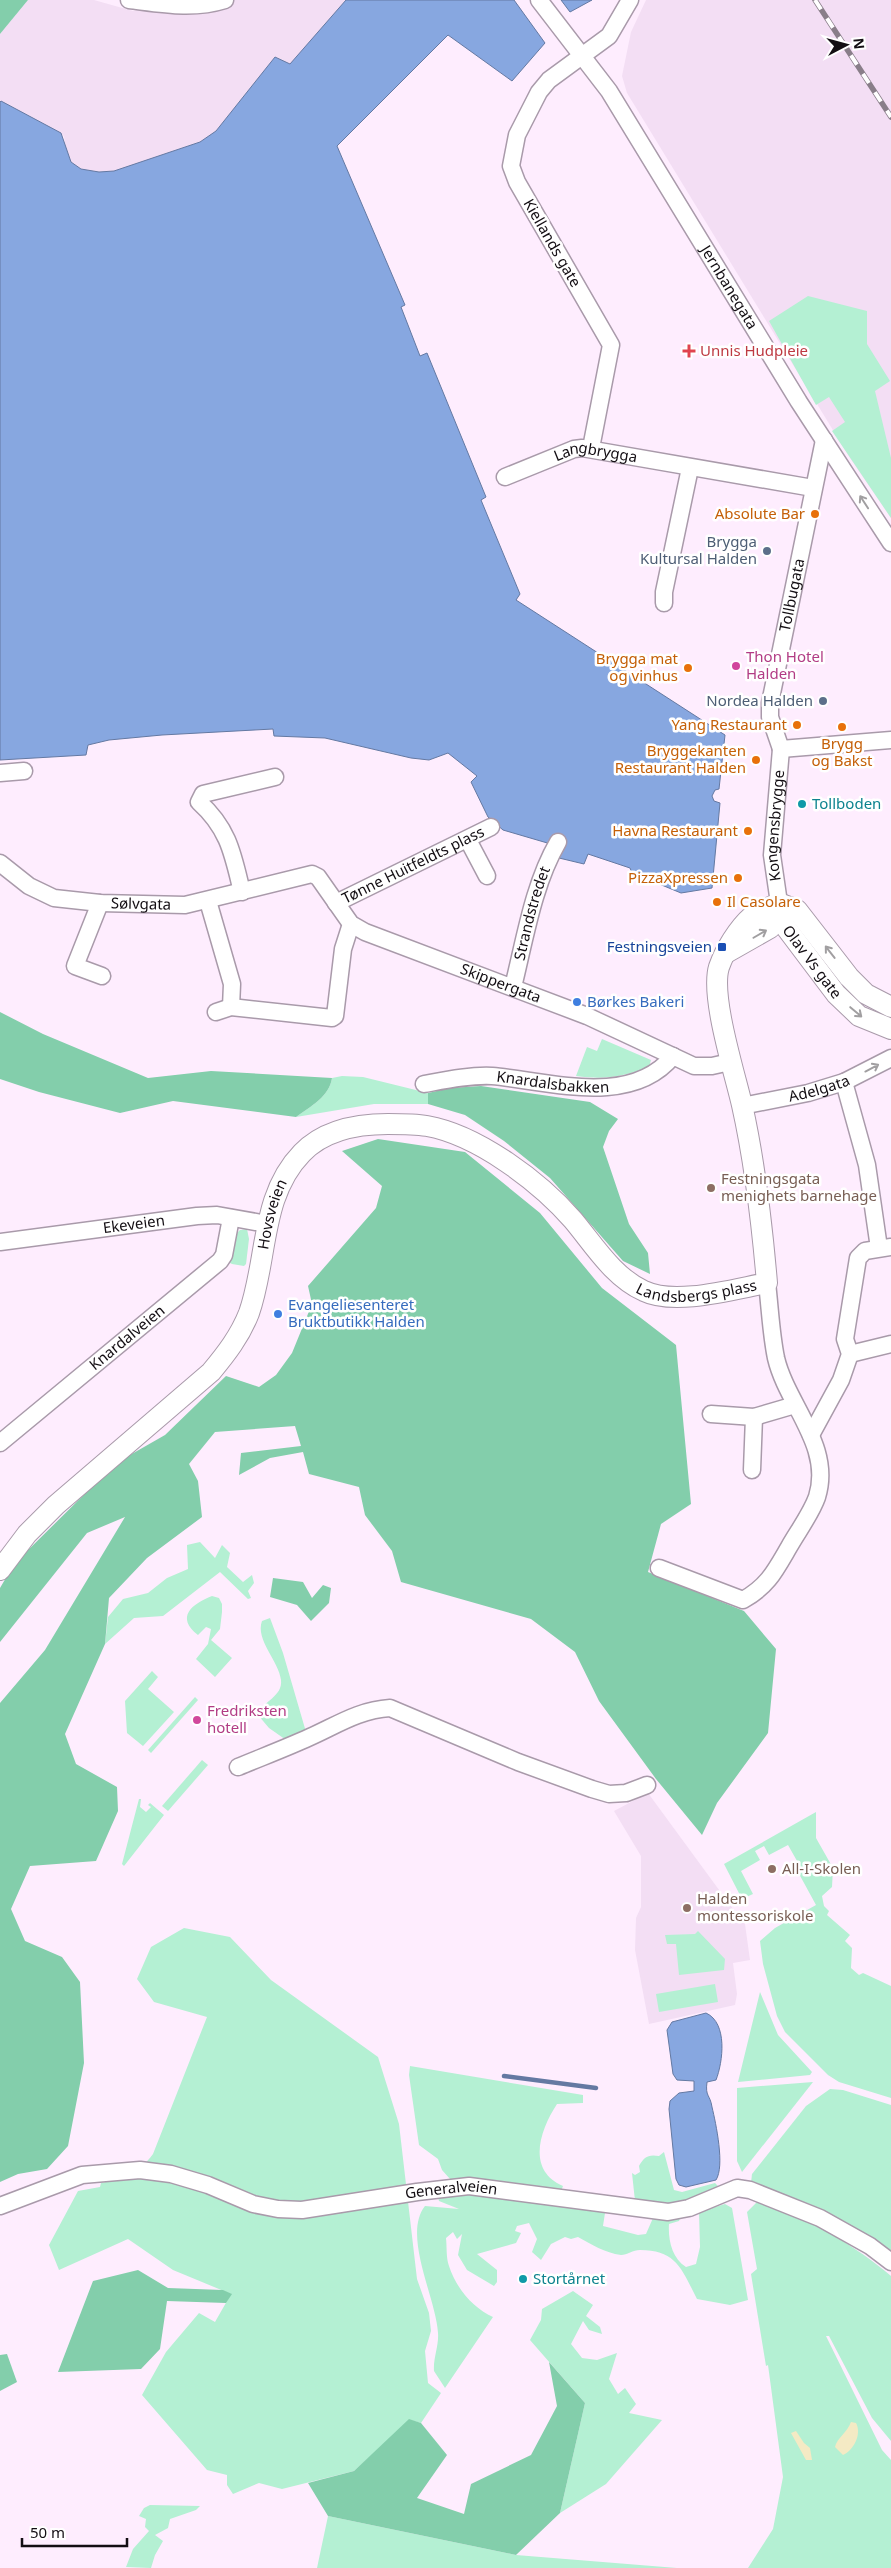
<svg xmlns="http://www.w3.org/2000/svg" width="891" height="2568" font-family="'Noto Sans',sans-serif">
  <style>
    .built { fill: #f3def4 }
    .green { fill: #b4f0d3 }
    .forest { fill: #83ceab }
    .sand { fill: #f4eac4 }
    .water { fill: #87a7e0; stroke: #6479a2 }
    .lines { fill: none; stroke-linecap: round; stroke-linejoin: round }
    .stream { stroke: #6479a2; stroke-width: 4.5 }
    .minor-casing { stroke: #a99aaa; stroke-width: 19 }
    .tertiary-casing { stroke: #a99aaa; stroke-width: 22 }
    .minor { stroke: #fff; stroke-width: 16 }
    .tertiary { stroke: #fff; stroke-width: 20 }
    .rail-casing { stroke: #897e89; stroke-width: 5.5 }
    .rail { stroke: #fff; stroke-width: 4; stroke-dasharray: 11; stroke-linecap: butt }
    .oneway { stroke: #a19fa1 }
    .health-dot { fill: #e0444e; stroke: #fff; stroke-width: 2 }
    .food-dot { fill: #e8710a; stroke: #fff; stroke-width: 2 }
    .service-dot { fill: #5c6f8a; stroke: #fff; stroke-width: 2 }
    .hotel-dot { fill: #d1479c; stroke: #fff; stroke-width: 2 }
    .culture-dot { fill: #0f9aa8; stroke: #fff; stroke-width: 2 }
    .transit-dot { fill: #1a4fb4; stroke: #fff; stroke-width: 2 }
    .shop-dot { fill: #3f7fe0; stroke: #fff; stroke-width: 2 }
    .education-dot { fill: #8d6e63; stroke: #fff; stroke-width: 2 }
    .labels { text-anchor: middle; stroke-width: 5; stroke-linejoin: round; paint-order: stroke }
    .street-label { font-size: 15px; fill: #130e13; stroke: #fff }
    .health-label { font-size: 15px; fill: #be3a42; stroke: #fff; text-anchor: start }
    .food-label { font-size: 15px; fill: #c56008; stroke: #fff; text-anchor: end }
    .service-label { font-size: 15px; fill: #4e5e75; stroke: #fff; text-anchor: end }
    .hotel-label { font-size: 15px; fill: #b23c85; stroke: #fff; text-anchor: start }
    .culture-label { font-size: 15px; fill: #0d838f; stroke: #fff; text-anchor: start }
    .transit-label { font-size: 15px; fill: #164399; stroke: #fff; text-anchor: end }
    .shop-label { font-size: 15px; fill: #366cbe; stroke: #fff; text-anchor: start }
    .education-label { font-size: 15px; fill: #785e54; stroke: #fff; text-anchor: start }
  </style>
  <rect width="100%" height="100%" fill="#feedfe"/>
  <g class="built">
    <polygon points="28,0 94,0 133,11 192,0 346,0 290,65 275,57 216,131 200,142 114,171 99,172 81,169 71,162 66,151 64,136 0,102 0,34"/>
    <polygon points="646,0 891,0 891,518 850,458 627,93 622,76 631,32"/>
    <polygon points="648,1793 733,1909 739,1915 744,1917 750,1960 733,1963 737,1994 735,2005 649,2024 635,1950 636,1918 641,1907 641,1856 614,1811"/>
  </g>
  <g class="green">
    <polygon points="808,296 867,311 867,344 890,381 875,391 891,458 891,518 832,431 845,422 829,397 816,405 769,321"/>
    <path d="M602 1039 651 1060 649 1067C622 1077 605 1080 576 1076L587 1047 597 1051Z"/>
    <path d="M342 1076 363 1077 428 1093V1104H374L296 1117C311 1106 329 1097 332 1078Z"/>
    <polygon points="247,1229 249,1239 246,1264 244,1266 232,1264 228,1262 237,1233 240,1230"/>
    <polygon points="200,1542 215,1558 222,1545 230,1553 227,1567 243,1582 252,1575 254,1583 248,1591 251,1598 248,1599 220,1572 163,1616 134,1618 105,1644 108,1617 123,1599 148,1593 167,1578 188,1569 187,1545"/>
    <path d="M212 1596 219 1598 222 1604V1612L220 1629 211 1640 232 1658 215 1677 196 1659 208 1644 211 1629 206 1627 198 1635C175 1617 192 1604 212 1596Z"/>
    <path d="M270 1618 283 1653 306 1732 289 1742 269 1728 258 1715C262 1701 283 1697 281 1680 279 1661 255 1640 262 1621Z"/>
    <polygon points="152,1671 158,1677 148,1689 174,1712 143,1746 127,1733 125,1701"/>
    <polygon points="195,1697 198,1700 151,1753 148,1750"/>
    <polygon points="202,1760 208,1765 168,1811 162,1806"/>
    <polygon points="139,1799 141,1799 140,1807 146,1812 151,1807 148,1805 150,1803 164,1815 124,1866 122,1864"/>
    <polygon points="816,1812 816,1838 833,1868 832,1887 822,1896 824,1906 829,1911 827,1915 850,1935 845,1941 852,1948 851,1968 859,1975 863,1973 891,1986 891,2098 839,2082 828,2075 785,2032 777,2016 763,1964 760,1941 775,1928 816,1905 798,1872 801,1868 788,1845 769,1855 764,1846 755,1851 760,1860 741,1871 753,1894 742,1899 724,1864"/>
    <path d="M184 1928 230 1937 271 1980 378 2057 399 2124 417 2279 429 2313 431 2331 425 2351 428 2383 441 2393 421 2423 410 2420 354 2471 282 2489 259 2483 233 2494 227 2485V2475L207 2470 142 2395 166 2352 199 2313 215 2322 231 2294 173 2270 128 2239 59 2270 49 2245 78 2191 100 2187 101 2183C123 2179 140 2172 153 2154L207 2017 154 2002 137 1979 151 1947Z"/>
    <polygon points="698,1931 725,1959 724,1970 679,1975 676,1944 667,1944 665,1935 695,1934"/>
    <polygon points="715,1984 718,2002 659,2012 656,1994"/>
    <polygon points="760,1992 778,2035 812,2072 810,2075 738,2082"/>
    <path d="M410 2066 583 2095V2103L557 2104C540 2130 526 2170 563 2186L561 2191 450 2179 442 2170 438 2159 419 2145 409 2075Z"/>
    <polygon points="813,2082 742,2172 737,2161 737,2088"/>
    <polygon points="830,2089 843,2090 891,2105 891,2260 751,2183 752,2174 806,2106"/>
    <path d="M664 2152 674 2190 682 2192 715 2183 720 2188 688 2202 663 2206 635 2201 632 2173 635 2175 640 2172 639 2166C644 2157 648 2154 659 2156Z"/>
    <path d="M469 2191 601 2208 605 2213 603 2226 638 2235 646 2234 653 2218 681 2216 679 2221 669 2224C668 2240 672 2258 686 2267L696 2264 700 2247 699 2212 725 2204 732 2208 748 2300 730 2305 697 2299C682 2270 677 2250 640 2250 633 2250 627 2255 621 2255 605 2253 591 2244 578 2237L571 2239 565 2237 551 2244 541 2260 532 2252 537 2239 529 2223 517 2226 515 2231 521 2233 516 2243 477 2254 497 2270V2282L494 2286 467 2270 458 2255 462 2234 457 2239 453 2232 446 2238C447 2247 446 2258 449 2266 456 2288 473 2308 493 2317L445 2388 434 2371C433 2358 439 2346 438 2333 436 2298 402 2235 425 2206L459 2209 439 2201 438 2197Z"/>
    <path d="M758 2201C800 2212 858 2248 891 2276V2441L872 2418 829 2336H826L882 2450 891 2460V2568H748L773 2529 783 2477 768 2365 766 2366 751 2274 757 2269 747 2212Z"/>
    <polygon points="573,2291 593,2305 586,2316 600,2327 602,2334 589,2330 583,2321 571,2344 582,2358 597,2360 617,2353 609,2379 618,2394 625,2388 636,2404 629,2413 662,2420 606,2484 560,2513 585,2403 530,2340 541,2320 542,2309"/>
    <polygon points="150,2505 200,2506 196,2510 170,2519 168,2528 155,2535 163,2541 155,2555 151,2568 126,2567 133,2549 149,2531 145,2527 146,2519 139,2516 144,2508"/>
    <polygon points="328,2516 516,2555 677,2568 317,2568"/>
  </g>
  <g class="forest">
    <polygon points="0,0 28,0 0,34"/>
    <path d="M0 1012 43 1034 148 1078 211 1071 332 1078C329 1097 311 1106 296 1117L173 1101 120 1113 39 1092 0 1079Z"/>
    <polygon points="481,1086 590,1102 618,1119 609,1131 603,1147 629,1224 648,1253 650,1274 623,1261 550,1178 504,1141 465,1115 428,1104 428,1093 450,1088"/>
    <polygon points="378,1139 465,1152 540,1213 602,1288 676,1345 691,1504 661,1524 648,1572 744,1611 776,1649 768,1733 717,1803 702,1835 656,1779 599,1701 575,1652 531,1619 401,1582 392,1551 365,1515 359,1487 309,1474 303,1452 270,1458 239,1475 241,1453 301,1446 295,1426 215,1432 189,1464 198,1481 202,1517 147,1558 109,1598 105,1644 65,1734 76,1764 117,1787 118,1811 96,1861 30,1866 11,1909 25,1941 62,1957 80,1982 84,2063 68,2146 47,2169 18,2174 0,2182 0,1703 45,1650 125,1517 87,1533 0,1642 0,1588 14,1564 116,1463 165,1435 226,1376 259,1387 276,1375 292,1353 312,1304 308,1286 376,1208 382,1186 342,1151"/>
    <polygon points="273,1578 303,1582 312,1598 323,1585 331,1588 329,1603 311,1621 297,1605 270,1597"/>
    <polygon points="138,2270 168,2288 223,2290 232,2294 226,2303 167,2301 160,2349 141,2369 58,2372 93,2281"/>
    <polygon points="7,2354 17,2382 0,2391 0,2355"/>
    <polygon points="549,2362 585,2403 560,2513 516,2555 328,2516 308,2483 354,2471 409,2419 421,2423 447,2455 417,2498 464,2514 471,2484 531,2455 557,2406"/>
  </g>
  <g class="sand">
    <path d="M851 2422 856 2423C862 2434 854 2450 843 2455L835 2447C837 2438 847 2433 851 2422Z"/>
    <polygon points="796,2431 804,2443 810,2448 812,2460 806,2460 791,2433"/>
  </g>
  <g class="water">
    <polygon points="346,0 514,0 545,43 512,81 448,35 337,146 405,305 401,307 420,356 427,353 486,497 481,500 520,594 516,600 725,735 719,789 715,790 712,796 714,801 720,803 712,888 681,893 652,881 645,884 635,880 630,868 588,854 584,864 559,858 561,847 503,830 488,817 471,782 477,776 448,753 429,760 411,758 325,738 274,736 273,729 162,735 109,740 88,745 86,755 0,760 0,102 1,101 61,133 71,162 81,169 99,172 114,171 200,142 216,131 275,57 290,64"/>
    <polygon points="561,0 592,0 570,12"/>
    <path d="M706 2013C728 2023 723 2062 716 2080L707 2082C705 2097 710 2094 712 2107 716 2124 725 2166 716 2180L686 2187 679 2185 676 2179 669 2109 670 2101 679 2093 694 2091V2081L677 2080 673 2074 667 2030 672 2022Z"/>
  </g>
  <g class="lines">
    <polyline class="stream" points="504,2076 596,2088"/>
    <g class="minor-casing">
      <g id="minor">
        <path d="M129 0C162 4 193 10 225 0"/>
        <path id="s1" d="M539 0 609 91 799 402 891 543"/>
        <polyline points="591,448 611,345 517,182 511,166 517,135 539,92 549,80 609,36 630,0"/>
        <path id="s2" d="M505 477 574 449 582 448 813 488"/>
        <polyline points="664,603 664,592 690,468"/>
        <path id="s3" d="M781 749 770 717V703L824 440"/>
        <polyline points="781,749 891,740"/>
        <polyline points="0,773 24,771"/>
        <polyline points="468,840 487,876"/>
        <path id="s4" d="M0 863 29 886 54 898 100 903 185 905 312 874 318 877 351 924 365 932 587 1016 694 1066H712L730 1062"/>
        <path d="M242 892C233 855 229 829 199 802L203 794 275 777"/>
        <polyline points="208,901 232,984 231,1007"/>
        <polyline points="100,903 75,966 102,976"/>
        <path id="s5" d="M336 903 491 827"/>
        <path id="s6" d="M779 903 772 855 781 749"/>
        <path id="s7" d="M513 987C525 939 533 885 558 842"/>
        <polyline points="216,1012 231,1007 332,1018 335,1016 343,949 351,924"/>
        <polyline points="844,1082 867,1165 879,1248"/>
        <path id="s8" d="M424 1084C446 1080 470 1075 492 1076 548 1081 631 1108 673 1056"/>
        <path id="s9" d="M742 1106 808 1093 844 1082 891 1058"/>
        <path id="s10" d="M0 1242 197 1216 217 1215 267 1224"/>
        <polyline points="850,1354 891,1344"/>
        <polyline points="711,1414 754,1417 795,1405"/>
        <polyline points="811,1435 841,1380 850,1354 845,1339 858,1258 865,1251 891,1247"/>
        <path id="s11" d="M0 1443 220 1261 224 1255 231 1218"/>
        <polyline points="752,1470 754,1417"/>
        <path d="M659 1568 743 1600C768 1586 775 1571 789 1547 798 1531 811 1514 817 1497 833 1446 787 1405 776 1358 771 1334 770 1308 767 1283"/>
        <path d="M238 1767C262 1757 286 1748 310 1737 337 1725 359 1710 390 1708L518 1762 592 1789 609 1794 626 1793 647 1785"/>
        <path id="s12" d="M0 2206 82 2175 140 2170 171 2174 208 2185 253 2204 278 2209 302 2210 417 2192 469 2186 668 2212 689 2208 737 2188 750 2190 820 2218 870 2246 891 2262"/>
      </g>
    </g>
    <g class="tertiary-casing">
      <g id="tertiary">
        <path id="s13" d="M779 903 784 925 836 994 859 1016 891 1029"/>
        <polyline points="779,903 797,910 849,977 866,994 891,1007"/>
        <polyline points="726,953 770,928 779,903"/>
        <path id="s14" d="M0 1570 27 1534 56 1505 211 1372C226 1354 240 1336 249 1313 268 1259 260 1196 302 1153 324 1130 358 1124 388 1124 401 1124 415 1124 427 1126 478 1135 540 1182 573 1220 594 1245 613 1277 644 1291 675 1306 734 1289 767 1283 762 1224 755 1163 742 1105 735 1074 710 996 719 967 725 950 738 928 752 916 760 911 771 907 779 903"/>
      </g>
    </g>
    <use href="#minor" class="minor"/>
    <use href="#tertiary" class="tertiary"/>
    <g class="rail-casing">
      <polyline id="rail" points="815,0 891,117"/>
    </g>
    <use href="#rail" class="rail"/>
  </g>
  <defs><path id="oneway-shaft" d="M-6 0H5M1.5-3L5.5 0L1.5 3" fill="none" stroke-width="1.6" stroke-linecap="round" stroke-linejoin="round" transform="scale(1.25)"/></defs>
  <g class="oneway">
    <use href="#oneway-shaft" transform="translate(864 502) rotate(-123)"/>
    <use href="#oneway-shaft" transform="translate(760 934) rotate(-30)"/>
    <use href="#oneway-shaft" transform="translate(830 952) rotate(-128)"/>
    <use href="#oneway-shaft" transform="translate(856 1012) rotate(40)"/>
    <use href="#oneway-shaft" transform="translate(872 1068) rotate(-28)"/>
  </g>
  <path class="health-dot" d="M686.5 343.5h5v5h5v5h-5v5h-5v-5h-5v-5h5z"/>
  <g class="food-dot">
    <circle cx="815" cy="514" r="5"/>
    <circle cx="688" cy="668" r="5"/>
    <circle cx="797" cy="725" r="5"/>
    <circle cx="842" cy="727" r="5"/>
    <circle cx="756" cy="760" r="5"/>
    <circle cx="748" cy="831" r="5"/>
    <circle cx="738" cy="878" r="5"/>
    <circle cx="717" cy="902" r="5"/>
  </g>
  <g class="service-dot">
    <circle cx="767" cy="551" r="5"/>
    <circle cx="823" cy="701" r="5"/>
  </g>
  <g class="hotel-dot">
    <circle cx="736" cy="666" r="5"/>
    <circle cx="197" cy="1720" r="5"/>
  </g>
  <g class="culture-dot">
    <circle cx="802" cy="804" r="5"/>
    <circle cx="523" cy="2279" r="5"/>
  </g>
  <rect class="transit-dot" x="717" y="942" width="10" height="10" rx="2.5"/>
  <g class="shop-dot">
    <circle cx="577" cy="1002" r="5"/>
    <circle cx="278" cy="1314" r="5"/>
  </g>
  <g class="education-dot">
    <circle cx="711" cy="1188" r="5"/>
    <circle cx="772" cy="1869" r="5"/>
    <circle cx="687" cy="1908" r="5"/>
  </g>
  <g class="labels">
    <g class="street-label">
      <text transform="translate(552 243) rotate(60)" y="5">Kiellands gate</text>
      <text dy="5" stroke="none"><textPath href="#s1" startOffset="345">Jernbanegata</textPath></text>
      <text dy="5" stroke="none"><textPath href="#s2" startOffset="96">Langbrygga</textPath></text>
      <text dy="5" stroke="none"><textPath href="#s3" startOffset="158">Tollbugata</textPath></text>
      <text dy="5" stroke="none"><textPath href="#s6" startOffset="78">Kongensbrygge</textPath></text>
      <text dy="5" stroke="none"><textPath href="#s5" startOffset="86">Tønne Huitfeldts plass</textPath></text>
      <text dy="5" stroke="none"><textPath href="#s4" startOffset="152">Sølvgata</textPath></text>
      <text dy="5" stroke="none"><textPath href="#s7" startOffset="76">Strandstredet</textPath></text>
      <text dy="5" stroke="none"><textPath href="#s13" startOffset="69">Olav Vs gate</textPath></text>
      <text dy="5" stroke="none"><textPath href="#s4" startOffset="552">Skippergata</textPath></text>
      <text dy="5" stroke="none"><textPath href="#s8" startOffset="130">Knardalsbakken</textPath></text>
      <text dy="5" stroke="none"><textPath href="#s9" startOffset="79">Adelgata</textPath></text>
      <text dy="5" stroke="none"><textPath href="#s14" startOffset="462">Hovsveien</textPath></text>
      <text dy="5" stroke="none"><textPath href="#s10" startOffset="135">Ekeveien</textPath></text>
      <text dy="5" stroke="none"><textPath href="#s14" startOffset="995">Landsbergs plass</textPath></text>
      <text dy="5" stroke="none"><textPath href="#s11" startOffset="165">Knardalveien</textPath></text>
      <text dy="5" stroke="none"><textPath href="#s12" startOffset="465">Generalveien</textPath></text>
    </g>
    <g class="health-label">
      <text x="700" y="356">Unnis Hudpleie</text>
    </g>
    <g class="food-label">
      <text x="805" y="519">Absolute Bar</text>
      <text x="678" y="664">Brygga mat<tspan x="678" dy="17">og vinhus</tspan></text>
      <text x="787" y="730">Yang Restaurant</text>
      <text x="842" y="749" text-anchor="middle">Brygg<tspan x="842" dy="17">og Bakst</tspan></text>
      <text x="746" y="756">Bryggekanten<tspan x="746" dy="17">Restaurant Halden</tspan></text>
      <text x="738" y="836">Havna Restaurant</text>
      <text x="728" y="883">PizzaXpressen</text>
      <text x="727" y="907" text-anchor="start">Il Casolare</text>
    </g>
    <g class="service-label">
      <text x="757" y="547">Brygga<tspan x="757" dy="17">Kultursal Halden</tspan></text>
      <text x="813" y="706">Nordea Halden</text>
    </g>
    <g class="hotel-label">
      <text x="746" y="662">Thon Hotel<tspan x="746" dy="17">Halden</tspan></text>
      <text x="207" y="1716">Fredriksten<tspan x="207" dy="17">hotell</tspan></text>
    </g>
    <g class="culture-label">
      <text x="812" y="809">Tollboden</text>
      <text x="533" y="2284">Stortårnet</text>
    </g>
    <g class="transit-label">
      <text x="712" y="952">Festningsveien</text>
    </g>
    <g class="shop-label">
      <text x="587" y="1007">Børkes Bakeri</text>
      <text x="288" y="1310">Evangeliesenteret<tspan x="288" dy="17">Bruktbutikk Halden</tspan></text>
    </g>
    <g class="education-label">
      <text x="721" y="1184">Festningsgata<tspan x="721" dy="17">menighets barnehage</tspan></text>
      <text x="782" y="1874">All-I-Skolen</text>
      <text x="697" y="1904">Halden<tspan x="697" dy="17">montessoriskole</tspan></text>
    </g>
  </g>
  <g transform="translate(846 45) rotate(84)" stroke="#ffffff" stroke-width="4" paint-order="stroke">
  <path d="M0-4L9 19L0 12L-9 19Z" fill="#130e13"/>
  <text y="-8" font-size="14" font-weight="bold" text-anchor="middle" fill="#130e13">N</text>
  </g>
  <path d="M22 2538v8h105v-8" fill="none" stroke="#130e13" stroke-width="2.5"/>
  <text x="30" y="2538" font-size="15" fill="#130e13" stroke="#ffffff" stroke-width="4" paint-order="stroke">50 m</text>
</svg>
